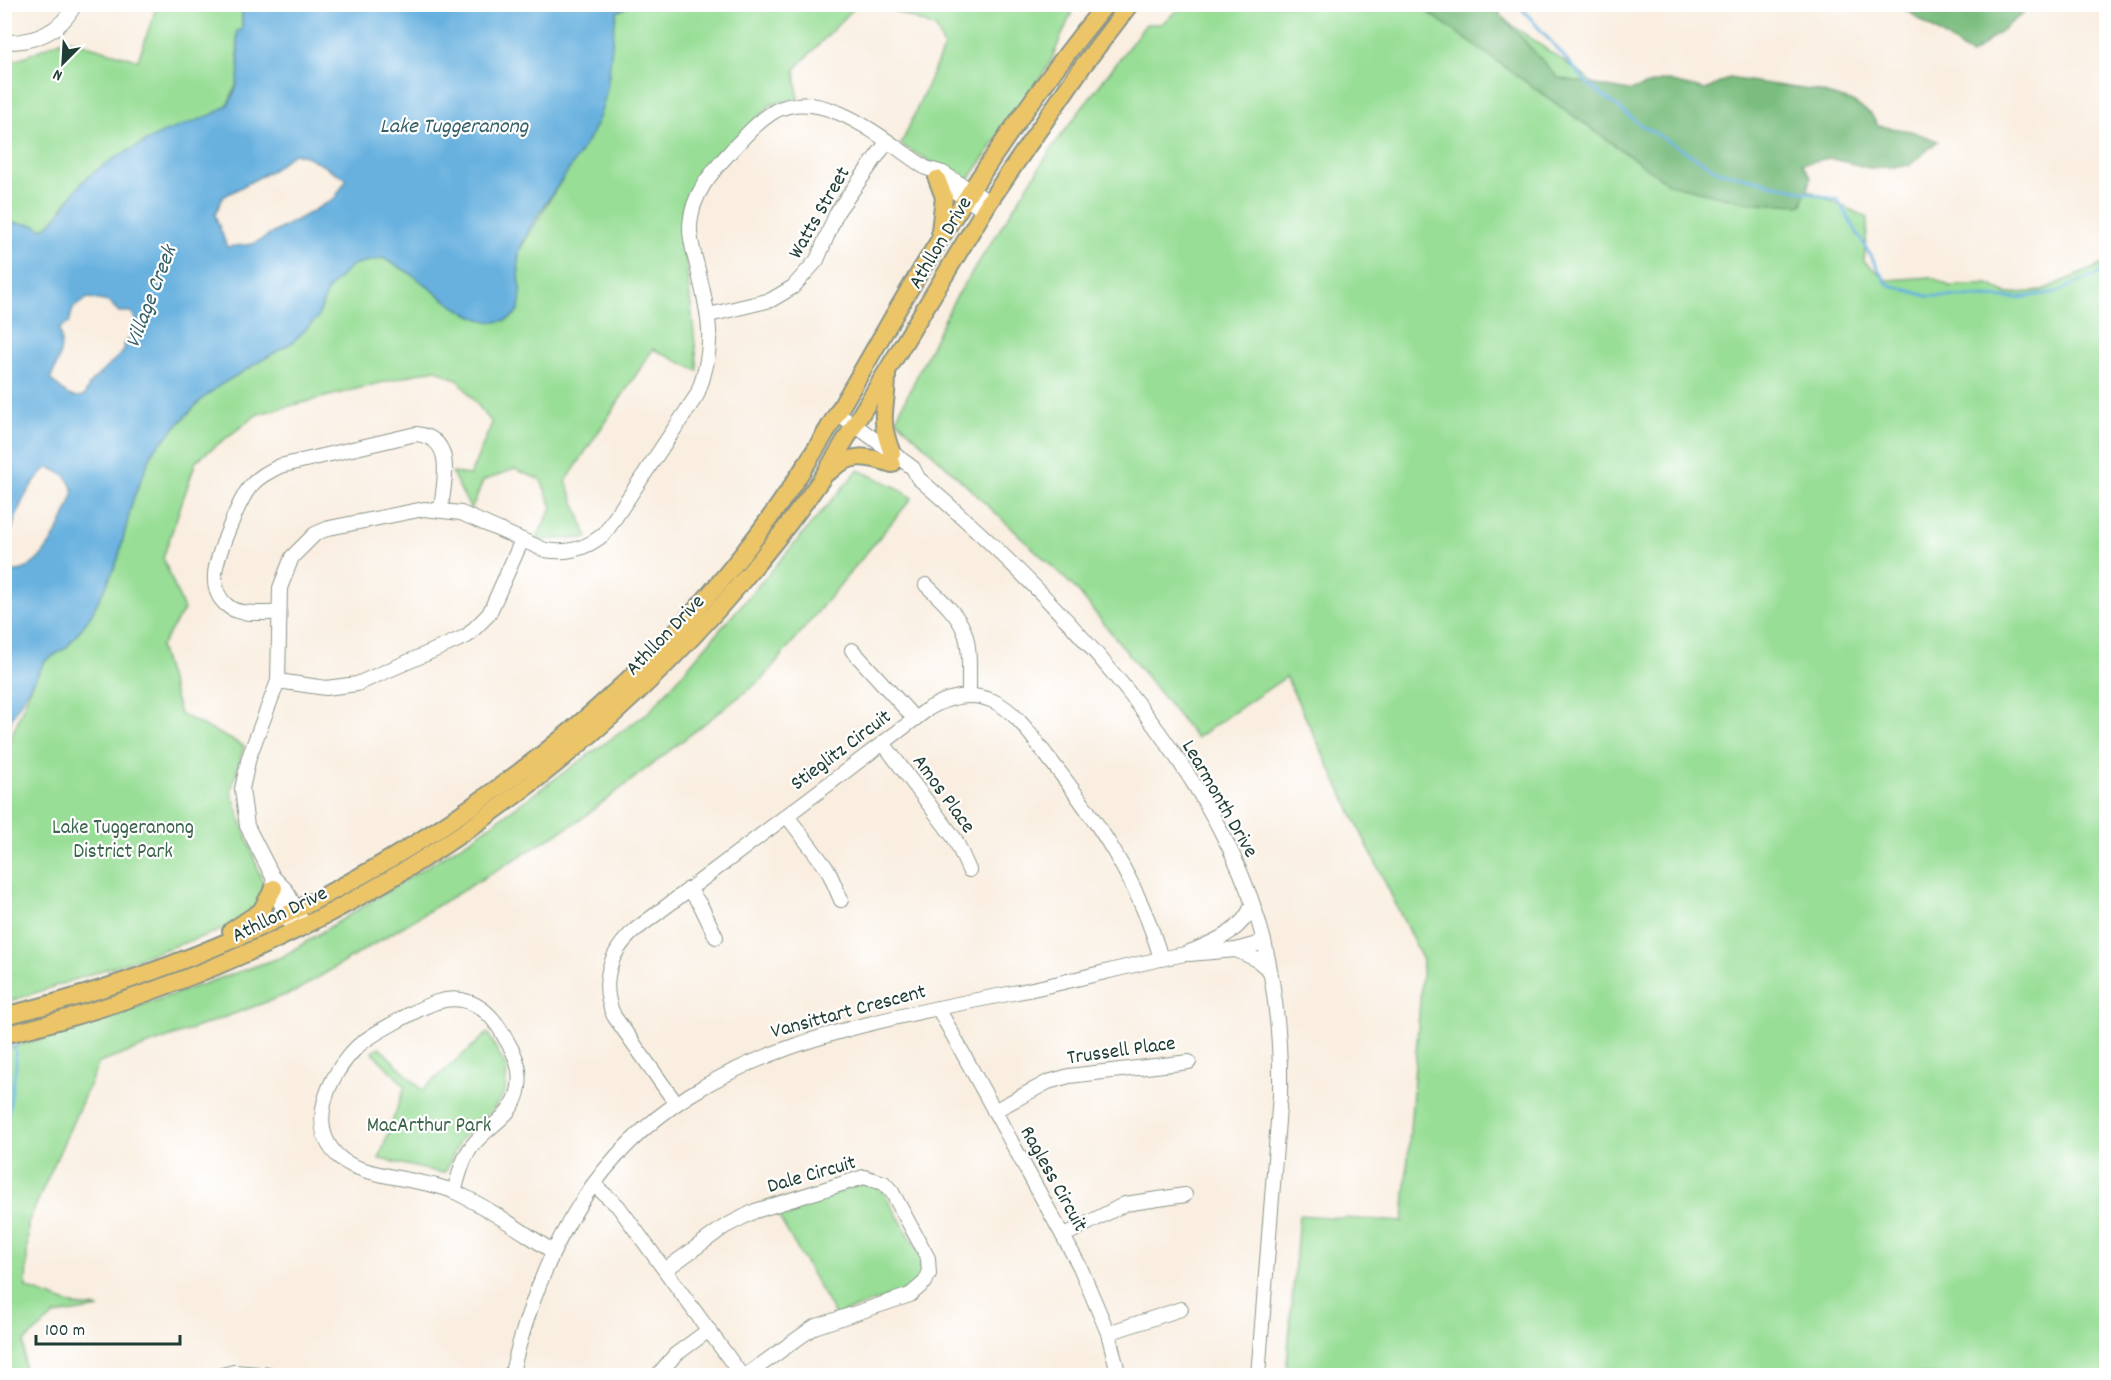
<svg xmlns="http://www.w3.org/2000/svg" width="2111" height="1380" font-family="Dekko,sans-serif">
  <style>
    .green { fill: #98de96; stroke: #5c8e65; stroke-width: 1.5 }
    .forest { fill: #7abd7f; stroke: #4c7d5a; stroke-width: 1.5 }
    .water { fill: #67b1df; stroke: #43778a; stroke-width: 1.5; fill-rule: evenodd }
    .lines { fill: none; stroke-linecap: round; stroke-linejoin: round }
    .stream { stroke: #67b1df; stroke-width: 3 }
    .minor-casing { stroke: #8c968a; stroke-width: 16 }
    .major-casing { stroke: #8c968a; stroke-width: 20 }
    .minor { stroke: #fff; stroke-width: 14 }
    .major { stroke: #ecc569; stroke-width: 16 }
    .labels { text-anchor: middle; stroke-width: 4.5; stroke-linejoin: round; paint-order: stroke }
    .street-label { font-size: 21px; fill: #1f3d34; stroke: #fff }
    .park-label { font-size: 21px; fill: #3d654c; stroke: #fff }
    .water-label { font-size: 22px; font-style: italic; fill: #356067; stroke: #fff }
  </style>
  <rect width="100%" height="100%" fill="#fff"/>
  <filter id="ink" filterUnits="userSpaceOnUse"><feTurbulence type="fractalNoise" baseFrequency=".0167" numOctaves="2"/><feDisplacementMap in="SourceGraphic" scale="12" xChannelSelector="R" yChannelSelector="G"/><feConvolveMatrix kernelMatrix="1 2 1 2 8 2 1 2 1" color-interpolation-filters="sRGB"/></filter>
  <filter id="wash" filterUnits="userSpaceOnUse"><feTurbulence type="fractalNoise" baseFrequency=".008" numOctaves="4" result="noise"/><feDisplacementMap in="SourceGraphic" scale="24" xChannelSelector="R" yChannelSelector="G"/><feGaussianBlur stdDeviation="1.35" result="paint"/><feColorMatrix in="noise" values="0 0 0 0 0 0 0 0 0 0 0 0 0 0 0 0 0 1.4 0 .05"/><feComposite in="paint" operator="in"/></filter>
  <g filter="url(#wash)">
    <rect width="100%" height="100%" fill="#f9eee0"/>
    <g class="green">
      <polygon points="630,4 857,5 795,69 798,99 771,105 708,169 683,207 686,261 698,371 653,349 566,481 588,538 536,540 552,507 541,480 514,469 483,481 471,510 452,473 470,475 492,423 459,381 435,369 258,414 196,461 163,558 184,610 160,647 180,714 244,746 231,791 273,913 5,1003 4,756 30,689 45,661 66,648 88,620 108,582 118,559 133,499 153,451 201,400 220,385 293,342 318,317 327,291 352,264 383,258 413,275 518,270 519,251 598,119 609,75 611,36 617,12"/>
      <path d="M157 5H242V31L237 36 239 78 227 106C184 133 133 146 91 175 70 189 62 219 42 229L35 225 5 222 4 59 17 60 65 39 138 60Z"/>
      <polygon points="882,5 1075,5 1049,65 967,182 901,145 944,47 936,28"/>
      <polygon points="1184,5 1483,5 1582,74 1656,138 1787,180 1868,218 1864,261 1887,280 1931,277 1949,286 1989,284 2007,294 2040,291 2106,263 2106,1375 1286,1375 1299,1215 1403,1222 1423,961 1286,677 1196,738 1076,589 896,419 953,302 1054,145 1146,24 1161,24"/>
      <polygon points="858,470 896,487 912,498 762,679 580,820 294,992 99,1063 28,1223 26,1288 76,1306 100,1308 55,1315 24,1342 24,1375 5,1375 5,1049 58,1034 282,957 471,839 650,711"/>
      <polygon points="488,1033 507,1069 505,1093 494,1108 460,1140 446,1171 442,1173 379,1159 405,1086 372,1052 379,1047 422,1090"/>
      <polygon points="869,1182 881,1188 921,1255 921,1281 912,1289 835,1315 775,1210"/>
    </g>
    <g class="forest">
      <polygon points="1418,5 1492,5 1558,78 1629,91 1664,80 1706,90 1729,78 1816,91 1851,101 1871,114 1878,126 1911,131 1938,141 1909,166 1870,168 1829,158 1802,164 1811,177 1802,205 1749,203 1669,184"/>
      <polygon points="1899,5 1899,4 2033,5 1971,55"/>
    </g>
    <path class="water" d="M242 5H630L617 12C609 47 612 86 598 120 578 166 539 203 520 249 512 269 534 311 506 320 476 330 437 293 414 276 404 269 393 264 383 258L352 265 327 291 318 317 293 342 220 385 201 400 153 451 133 499 118 559 108 582 88 620 66 648 45 661 12 717 5 744V222L35 225 42 229C59 221 70 192 87 178 105 161 132 150 154 137 172 127 220 116 229 103 242 84 239 58 237 36V31L242 30ZM294 153 308 157 347 179 335 198 311 212 253 244 227 247 215 215 223 197 274 169ZM88 298 109 302 119 312H132L138 328 124 345V351L91 382 84 396C66 400 63 389 50 379 59 362 64 346 59 329L69 323 73 308ZM48 467 65 475 74 491C67 514 47 562 22 570 18 572 12 571 8 571 4 537 22 489 48 467Z"/>
    <g class="lines">
      <g class="stream">
        <polyline points="1518,4 1587,83 1638,123 1718,171 1838,200 1887,284 1927,296 2018,298 2057,292 2106,270"/>
        <polyline points="4,996 8,1010"/>
        <polyline points="4,1142 16,1064 14,1037"/>
      </g>
    </g>
  </g>
  <g filter="url(#ink)">
    <g class="lines">
      <g class="minor-casing">
        <g id="minor">
          <path d="M4 42C34 43 61 32 75 4"/>
          <polyline points="940,182 984,210"/>
          <polyline points="709,315 771,300 793,287 817,260 837,212 887,142"/>
          <path d="M836 414 855 425 913 468 918 478C1051 592 1220 767 1264 941 1276 992 1281 1043 1280 1095L1258 1376"/>
          <path d="M926 585C973 629 969 634 969 696"/>
          <path d="M279 613C265 612 241 616 229 607 218 599 214 587 215 574 216 557 239 500 250 487 258 477 268 472 280 466L416 434C456 438 444 480 441 509"/>
          <polyline points="852,650 915,719"/>
          <polyline points="278,681 326,688 357,684 467,636 489,614 522,540"/>
          <polyline points="883,743 955,839 969,870"/>
          <polyline points="787,816 828,870 841,900"/>
          <polyline points="273,877 286,890 305,927"/>
          <polyline points="689,889 701,906 716,937"/>
          <path d="M289 922 274 888 273 877 247 826 242 789 249 757 278 681 280 588 292 557 315 534 329 528 424 509 461 513 545 550C568 554 587 549 605 533L697 395C716 347 710 318 698 270 695 256 689 240 690 225 692 194 711 173 731 151 745 136 758 121 775 111 824 85 886 142 926 168L943 173 989 202"/>
          <polyline points="1236,950 1256,959 1268,969"/>
          <polyline points="1189,954 1236,950 1264,942"/>
          <polyline points="938,1008 1080,1267 1108,1333 1119,1376"/>
          <path d="M675 1102 614 1016C600 985 608 953 635 930L928 709C948 697 970 691 993 701 1016 711 1032 737 1047 756 1095 817 1140 883 1161 959"/>
          <polyline points="994,1111 1048,1082 1069,1076 1189,1062"/>
          <polyline points="594,1185 618,1206 742,1376"/>
          <path d="M454 1192C459 1176 462 1159 472 1146 489 1124 515 1116 519 1087 522 1067 514 1052 504 1036 496 1021 486 1008 469 1002 445 993 422 1008 401 1019 386 1028 368 1036 356 1048 329 1075 305 1126 339 1157 361 1178 424 1178 455 1192 489 1208 521 1231 552 1251"/>
          <polyline points="1063,1236 1125,1204 1185,1195"/>
          <polyline points="665,1270 724,1227 755,1211 864,1177 884,1183 892,1192 928,1258 929,1274 925,1282 910,1295 814,1327 745,1376"/>
          <polyline points="1108,1333 1181,1309"/>
          <polyline points="218,1376 234,1372 286,1376"/>
          <path d="M511 1376C580 1087 751 1043 1013 993 1071 982 1127 965 1185 954 1210 943 1242 933 1252 905"/>
          <polyline points="657,1376 675,1355 709,1330"/>
        </g>
      </g>
      <g class="major-casing">
        <g id="major">
          <polyline points="937,179 944,197 940,231"/>
          <path d="M887 374C887 410 877 416 892 453"/>
          <path d="M830 471C851 452 867 456 892 464"/>
          <polyline points="231,931 261,911 274,888"/>
          <path d="M4 1016C306 944 600 761 779 505 828 435 868 358 912 285 970 188 1034 92 1106 4"/>
          <path d="M4 1035C340 954 624 759 823 477L989 202 1082 67 1130 4"/>
        </g>
      </g>
      <use href="#minor" class="minor"/>
      <use href="#major" class="major"/>
    </g>
  </g>
  <g class="labels">
    <g class="street-label">
      <text transform="translate(818 212) rotate(-60)" y="7">Watts Street</text>
      <text transform="translate(939 242) rotate(-59)" y="7">Athllon Drive</text>
      <text transform="translate(664 634) rotate(-46)" y="7">Athllon Drive</text>
      <text transform="translate(840 749) rotate(-37)" y="7">Stieglitz Circuit</text>
      <text transform="translate(945 793) rotate(54)" y="7">Amos Place</text>
      <text transform="translate(1221 798) rotate(60)" y="7">Learmonth Drive</text>
      <text transform="translate(279 913) rotate(-26)" y="7">Athllon Drive</text>
      <text transform="translate(848 1010) rotate(-15)" y="7">Vansittart Crescent</text>
      <text transform="translate(1121 1049) rotate(-8)" y="7">Trussell Place</text>
      <text transform="translate(811 1173) rotate(-16)" y="7">Dale Circuit</text>
      <text transform="translate(1055 1178) rotate(61)" y="7">Ragless Circuit</text>
    </g>
    <g class="park-label">
      <text x="123" y="833">Lake Tuggeranong<tspan x="123" dy="24">District Park</tspan></text>
      <text x="429" y="1131">MacArthur Park</text>
    </g>
    <g class="water-label">
      <text x="454" y="132">Lake Tuggeranong</text>
      <text transform="translate(149 296) rotate(-69)" y="8">Village Creek</text>
    </g>
  </g>
  <rect width="2111" height="1380" fill="none" stroke="#fff" stroke-width="24"/>
  <g transform="translate(63 63) rotate(204)" stroke="#ffffff" stroke-width="4.5" paint-order="stroke">
  <path d="M0-4.5L10 22L0 15L-10 22Z" fill="#1f3d34"/>
  <text y="-9" font-size="16" font-weight="bold" text-anchor="middle" fill="#1f3d34">N</text>
  </g>
  <path d="M36 1335v9h144v-9" fill="none" stroke="#1f3d34" stroke-width="3"/>
  <text x="45" y="1335" font-size="18" fill="#1f3d34" stroke="#ffffff" stroke-width="4.5" paint-order="stroke">100 m</text>
</svg>
